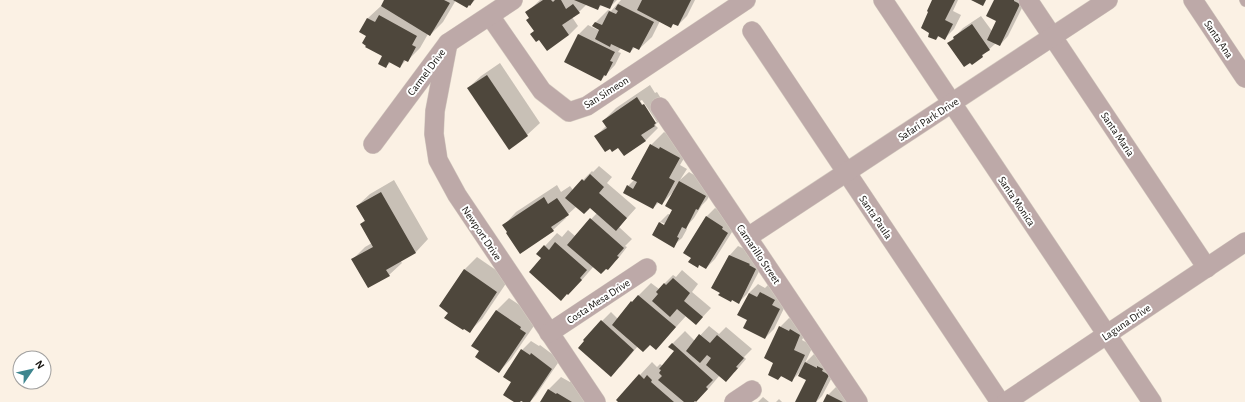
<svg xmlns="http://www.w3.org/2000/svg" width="1245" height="402" font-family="'Alegreya Sans',sans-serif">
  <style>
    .shadow { fill: #0003; fill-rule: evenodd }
    .building { fill: #4e473c }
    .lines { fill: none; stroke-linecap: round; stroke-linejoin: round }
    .service-casing { stroke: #d6cdc2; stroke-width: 10 }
    .minor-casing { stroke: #d6cdc2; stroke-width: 20 }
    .service { stroke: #bda9a8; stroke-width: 9 }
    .minor { stroke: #bda9a8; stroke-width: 19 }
    .labels { text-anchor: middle; stroke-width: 4; stroke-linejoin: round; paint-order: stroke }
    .street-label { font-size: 11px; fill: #15120e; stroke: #fff }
  </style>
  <rect width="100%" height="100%" fill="#fbf1e4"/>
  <g class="shadow">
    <polygon points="386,0 475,0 470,5 456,0 443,22 430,35 428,34 420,48 408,60 406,60 400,67 391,62 385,67 384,56 367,36 361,32 368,18 381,6 382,6"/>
    <polygon points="540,0 617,0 609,8 602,5 597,9 587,4 579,12 572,17 578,26 569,35 535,31 530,17 527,12"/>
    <polygon points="621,0 695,0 687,16 678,25 674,23 671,26 660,21 652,37 639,49 635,47 630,52 621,48 618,52 621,53 615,65 601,80 565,62 579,34 588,25 600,31 601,29 594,26 596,22 608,10 611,11"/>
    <polygon points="933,0 958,0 953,11 961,15 954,29 945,38 939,36 936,39"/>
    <polygon points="995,0 1026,0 1008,36 1000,45 996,43 982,56 949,43 963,28 981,16 992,31 997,20"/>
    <polygon points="500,63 540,123 527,135 468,88 481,76"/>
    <path d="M650 85 655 93 657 92 668 110 667 113 655 125 658 128 645 141 618 147 595 137 606 126 603 121 616 108ZM642 100 657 122 655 123 640 101Z"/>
    <path d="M664 132 672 137 692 145 680 165 687 169 680 180 689 172 714 187 707 200 702 205 694 218 685 228 687 229 682 238 673 246 660 222 668 214 671 215 674 209 673 192 662 204 659 202 653 208 628 186 634 180 651 145ZM661 222 669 226 668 228 661 224Z"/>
    <polygon points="599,166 612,177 607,183 636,208 619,227 632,239 625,246 627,247 617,260 594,266 581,281 543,258 545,246 557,233 562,237 568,230 575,236 597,213 590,207 577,206 565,217 566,218 553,230 520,253 504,225 516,212 557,185 561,192 570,186 573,190 592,171 593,172"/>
    <polygon points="394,180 428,239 416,252 400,260 402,263 389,275 353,259 365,247 372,243 361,224 365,220 357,206 370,194"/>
    <polygon points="715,208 731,218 737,224 715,259 706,268 700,264 698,266 706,217"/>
    <polygon points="738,246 758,255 765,260 747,294 738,303 713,288 730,255"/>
    <polygon points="477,257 509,279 482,319 470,331 449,312 464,270"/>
    <polygon points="682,270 698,284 692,292 711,308 696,324 686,316 656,349 650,344 638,346 620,367 602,321 611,312 618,319 632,302 651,283 659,289 673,275 676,277"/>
    <polygon points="758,284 765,288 769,284 788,300 774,329 765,338 748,320 739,315 749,293"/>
    <polygon points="509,298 533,314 538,320 511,359 499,372 496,311"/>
    <polygon points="789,318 798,322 809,326 802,340 813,346 805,363 815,353 838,366 822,396 816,402 796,402 807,379 801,371 792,380 782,376 778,379 775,362 780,327"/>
    <polygon points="709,326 719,334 726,327 752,349 744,357 746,359 735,372 720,375 709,388 694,402 620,402 617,400 652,362 657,367 660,364 663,366 675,351 672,344 685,331 695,341"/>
    <polygon points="531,341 539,346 540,345 560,360 536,395 530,402 525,402 522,400 520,402 515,402 513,382 522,350"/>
    <polygon points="561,377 570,382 571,381 588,402 541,402 549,389"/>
    <polygon points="837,386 850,402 824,402 828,395"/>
    <polygon points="763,397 769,402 758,402"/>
    <polygon points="779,399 782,402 776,402"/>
  </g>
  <g class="building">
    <polygon points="384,0 444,0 450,3 430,36 381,6"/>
    <polygon points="453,0 474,0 470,6 469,5 467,8"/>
    <polygon points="543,0 551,0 553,2 555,0 561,0 566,9 573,4 580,13 562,25 569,35 547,51 539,40 536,42 530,34 534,31 526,20 529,18 525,12"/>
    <polygon points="574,0 614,0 610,9 600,5 598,10"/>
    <polygon points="642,0 691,0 678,26 673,24 671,28 637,10"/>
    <polygon points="932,0 955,0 945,20 953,24 945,40 938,36 936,40 928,37 929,33 921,28 928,12 927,11"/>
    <polygon points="971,0 986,0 983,6"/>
    <polygon points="994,0 1014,0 1014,1 1020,4 1000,46 987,40 996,21 986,16"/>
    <polygon points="618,4 654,22 639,50 633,47 630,53 611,44 610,47 595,39 599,30 592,26 595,22 602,25 609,11 616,14 618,11 615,9"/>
    <polygon points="379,15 417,36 412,45 416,47 408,62 404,60 400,68 389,62 386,68 378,64 382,56 365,47 366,46 362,43 366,36 359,32 367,18 375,22"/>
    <polygon points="972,24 990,50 982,55 983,57 972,65 970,63 964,67 947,43 954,39 953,37"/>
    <polygon points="578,34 615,52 610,61 613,62 606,76 604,75 601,81 564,62"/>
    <polygon points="487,75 528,136 509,150 467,88"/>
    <polygon points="637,97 642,105 644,104 656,123 654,125 655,126 641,135 646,141 624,156 618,148 612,152 610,149 605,152 594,136 607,128 602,121"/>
    <polygon points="650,144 659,149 660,147 680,158 669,178 675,181 662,205 657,202 653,209 623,193 627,185 633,189 637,182 631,179"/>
    <polygon points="590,174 604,187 599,193 627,218 616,231 590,208 584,214 565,198 582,179 584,181"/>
    <polygon points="679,181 706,196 698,210 696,209 686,229 682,227 677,237 679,238 674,248 652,235 659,222 664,225 672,210 665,206"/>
    <polygon points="381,192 416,253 386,270 390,276 368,288 351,259 373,247 360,224 365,221 356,206"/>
    <polygon points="544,197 548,204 557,198 569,215 551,227 554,231 520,254 506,233 507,232 502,225"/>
    <polygon points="706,216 723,227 722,229 728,233 706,269 699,265 698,268 688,262 691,258 683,253"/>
    <polygon points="590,218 624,248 617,256 619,257 608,270 606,269 601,274 567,245"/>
    <polygon points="555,242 587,270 580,278 582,280 568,295 567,294 561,301 529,272 541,258 536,254 544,245 549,250"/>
    <polygon points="729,255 750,264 749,265 756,269 739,304 732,300 731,302 718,295 720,293 711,288"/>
    <polygon points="464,269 497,292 470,333 464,329 463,330 444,318 448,313 439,306"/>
    <polygon points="673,278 690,293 684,301 703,317 696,325 677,309 670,317 652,301 658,294 656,292 664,283 666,285"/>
    <polygon points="760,292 775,300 772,305 780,309 765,339 743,328 747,320 737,315 749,293 757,297"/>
    <polygon points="638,295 676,327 656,350 650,345 643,352 612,325 631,301 632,302"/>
    <polygon points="496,310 521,327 520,329 526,333 499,373 475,357 479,351 471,346"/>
    <polygon points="601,320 634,350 611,377 578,348 584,341 583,340"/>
    <polygon points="779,326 789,331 790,329 800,335 794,350 805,355 792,382 781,376 778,380 768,375 773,363 764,358"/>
    <polygon points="699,334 710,343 717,335 744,358 736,367 738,368 726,382 706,365 711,358 707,355 700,363 686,351"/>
    <polygon points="672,343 713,380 706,387 708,389 696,402 695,401 694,402 684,402 658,380 662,376 659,373 661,370 659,369 674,351 668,347"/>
    <polygon points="521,349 530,355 531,353 552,369 530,402 523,402 521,401 520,402 514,402 503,395 511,382 503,377"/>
    <polygon points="805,362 817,368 817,366 823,369 822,371 829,375 816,402 795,402 806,380 798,376"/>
    <polygon points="639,374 644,379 647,375 652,380 651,382 674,402 618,402 616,400"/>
    <polygon points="548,389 556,394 557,393 572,402 540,402"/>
    <polygon points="827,394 843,402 823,402"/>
  </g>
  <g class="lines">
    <g class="service-casing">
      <polyline id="service" points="1244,0 1245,2"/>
    </g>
    <g class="minor-casing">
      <g id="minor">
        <polyline points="883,0 1152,402"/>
        <polyline points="1028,0 1207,268"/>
        <polyline points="1193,0 1245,78"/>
        <polyline points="490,16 542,91 569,112 587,106 746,0"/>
        <polyline points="752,31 1000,402"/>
        <polyline points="448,43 435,111 434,134 438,160 457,195 596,402"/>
        <polyline points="660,107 858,402"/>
        <polyline points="373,144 448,43 513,0"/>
        <polyline points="748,237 1108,0"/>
        <polyline points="549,333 647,268"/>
        <polyline points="734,402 752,390"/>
        <polyline points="1006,402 1245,242"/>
      </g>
    </g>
    <use href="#service" class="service"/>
    <use href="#minor" class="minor"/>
  </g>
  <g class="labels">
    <g class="street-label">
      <text transform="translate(1219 39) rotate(56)" y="4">Santa Ana</text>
      <text transform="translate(426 72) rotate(-53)" y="4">Carmel Drive</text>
      <text transform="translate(606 92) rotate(-32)" y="4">San Simeon</text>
      <text transform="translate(928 119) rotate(-33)" y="4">Safari Park Drive</text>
      <text transform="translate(1118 134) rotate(56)" y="4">Santa Maria</text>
      <text transform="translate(1017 201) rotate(56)" y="4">Santa Monica</text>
      <text transform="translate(876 217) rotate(56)" y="4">Santa Paula</text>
      <text transform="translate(482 233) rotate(56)" y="4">Newport Drive</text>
      <text transform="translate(759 254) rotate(56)" y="4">Camarillo Street</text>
      <text transform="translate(598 301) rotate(-33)" y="4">Costa Mesa Drive</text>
      <text transform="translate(1126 322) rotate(-34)" y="4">Laguna Drive</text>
    </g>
  </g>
  <g transform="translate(32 370) rotate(56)"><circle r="19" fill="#ffffff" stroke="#a1a09f"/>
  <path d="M0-3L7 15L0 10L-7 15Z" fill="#3e858e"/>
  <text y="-6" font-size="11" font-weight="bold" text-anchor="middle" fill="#15120e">N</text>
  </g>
</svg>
